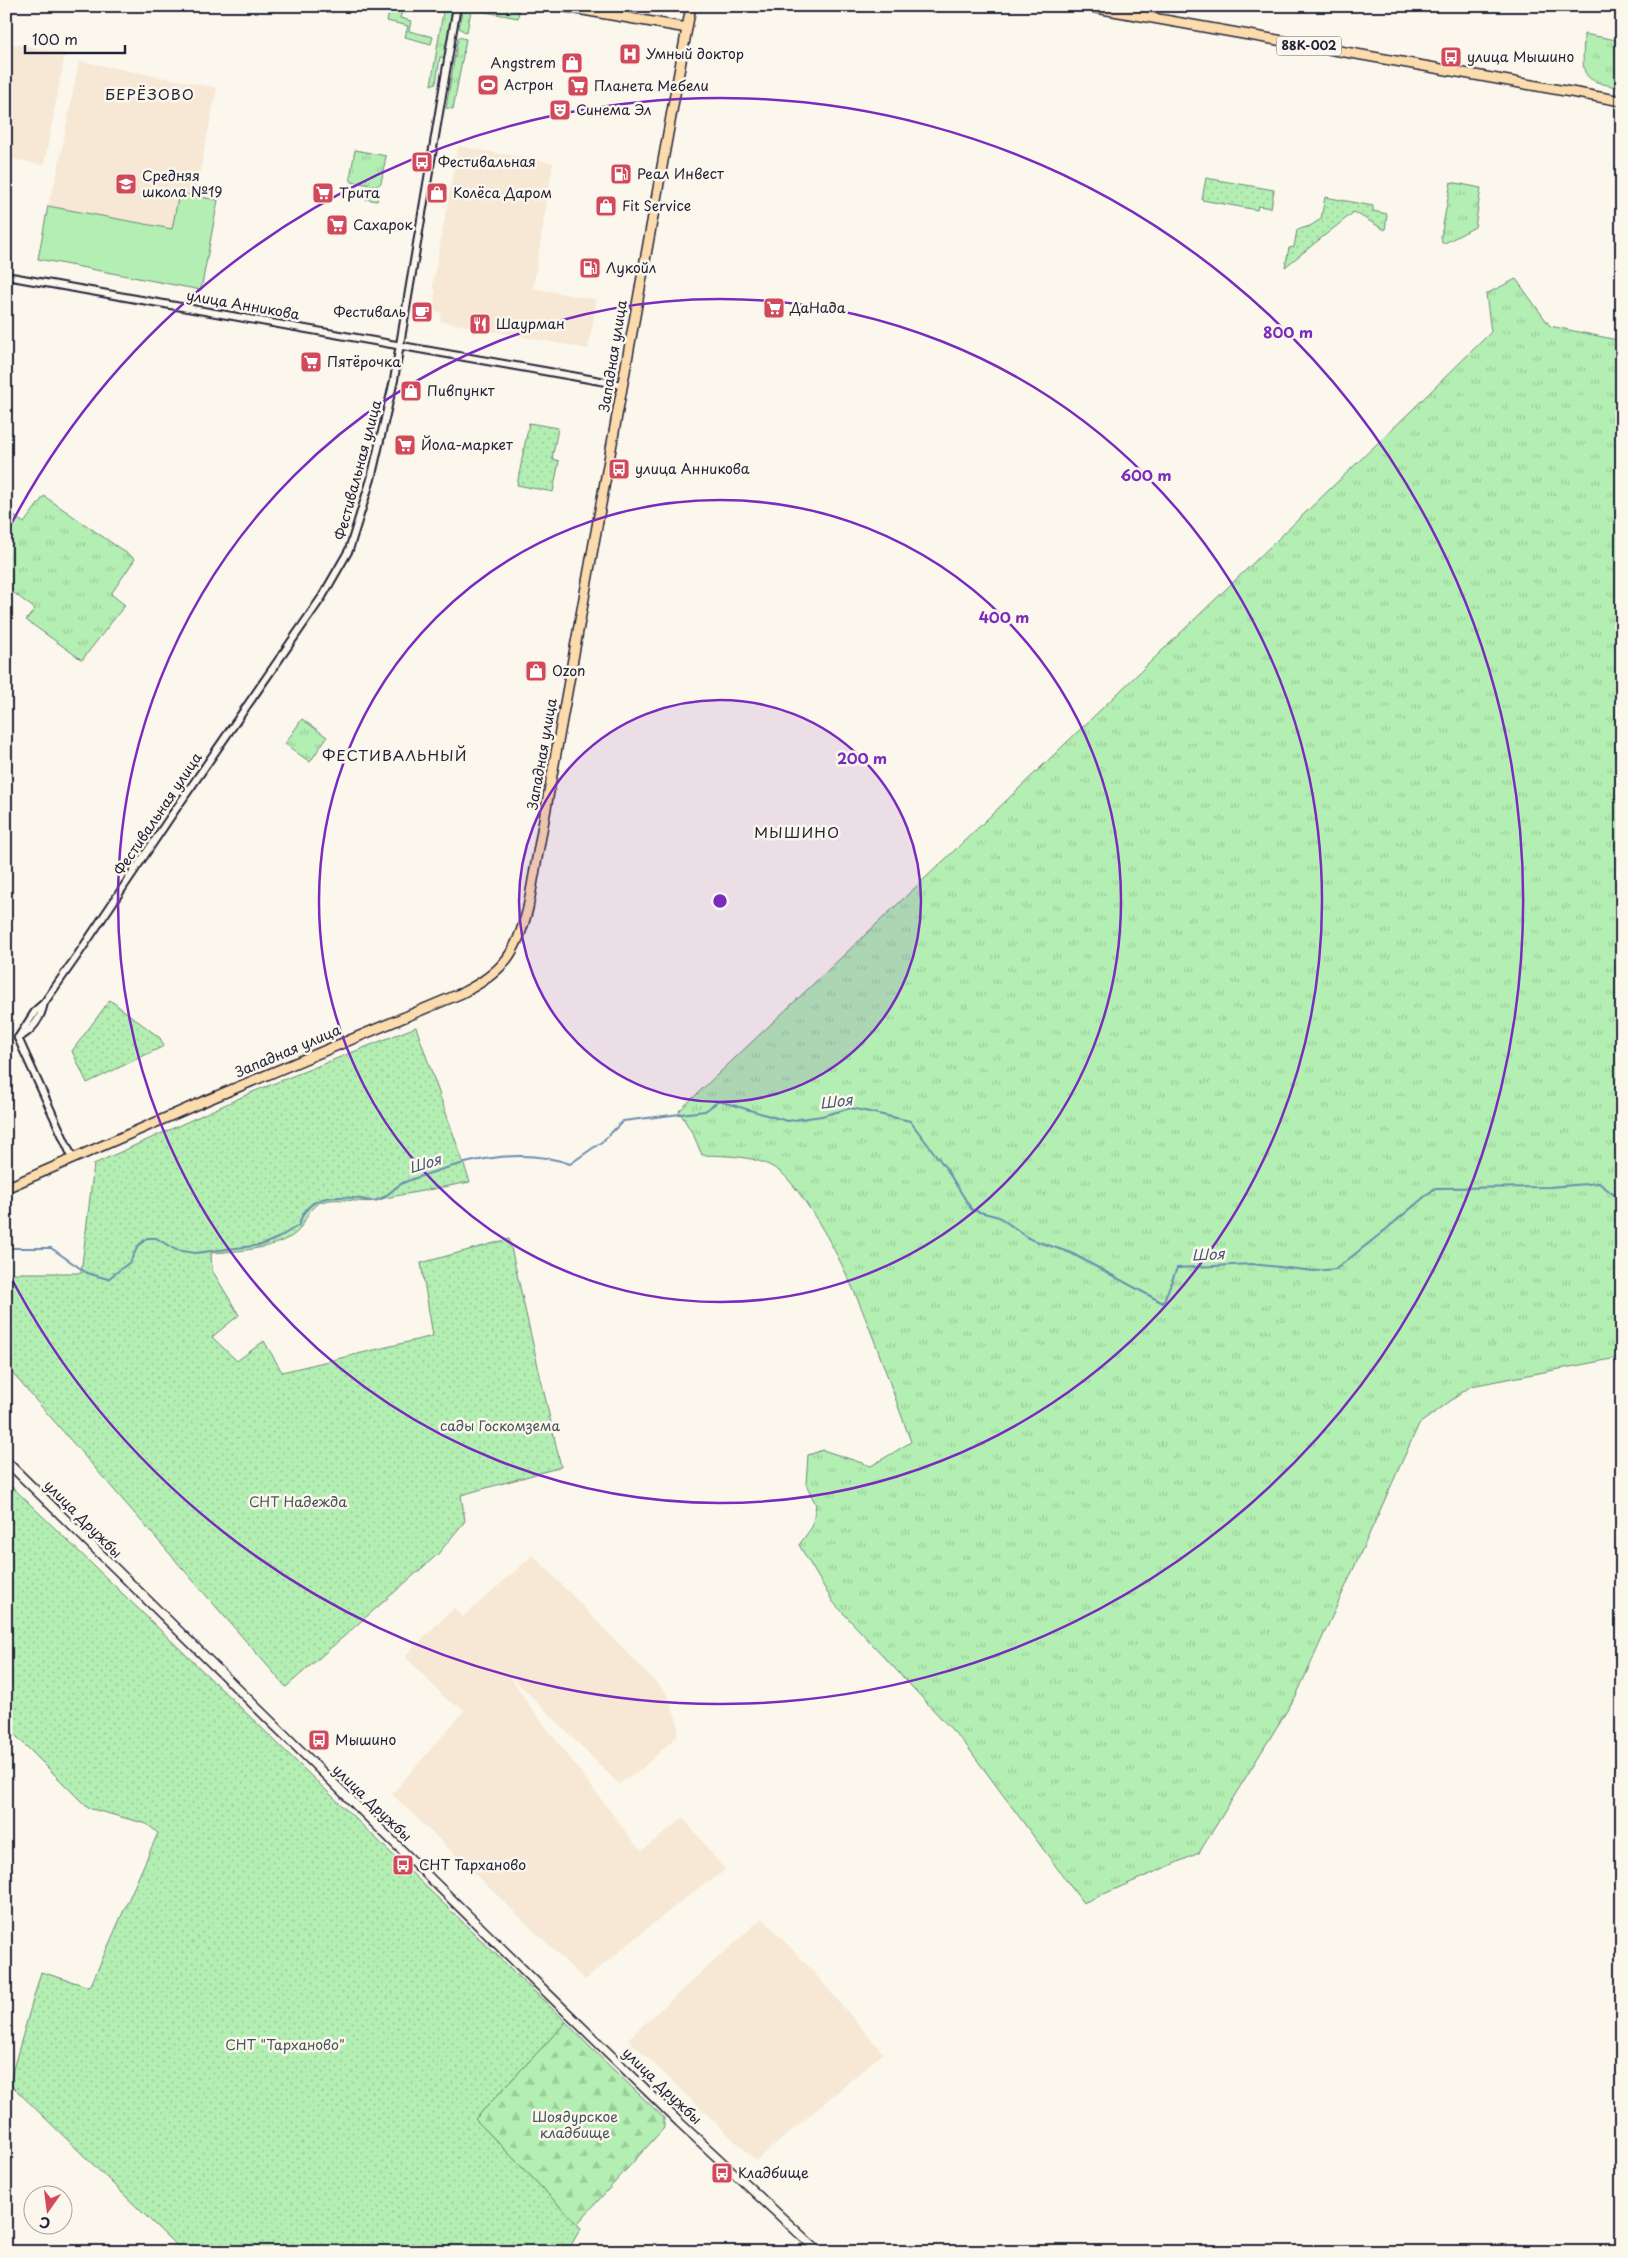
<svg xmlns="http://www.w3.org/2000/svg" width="1628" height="2258" font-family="'Playpen Sans',sans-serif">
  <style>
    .built { fill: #f6e8d4 }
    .grass { fill: url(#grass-tufts); stroke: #6a8876 }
    .forest { fill: url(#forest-firs); stroke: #6a8876 }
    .park { fill: url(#park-dots); stroke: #6a8876 }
    .pitch { fill: #b3eeb2; stroke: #6a8876 }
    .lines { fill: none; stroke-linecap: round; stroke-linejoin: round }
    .stream { stroke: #6b8daf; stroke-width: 2 }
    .tertiary-casing { stroke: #22223b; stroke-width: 10 }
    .secondary-casing { stroke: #22223b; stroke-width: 11 }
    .primary-casing { stroke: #22223b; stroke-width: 12 }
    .tertiary { stroke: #fbf7ec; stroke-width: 6 }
    .secondary { stroke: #fbf7ec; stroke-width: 8 }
    .primary { stroke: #fcdcac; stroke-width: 9 }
    .ring { fill: none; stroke: #7b2cbf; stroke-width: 2.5 }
    .labels { text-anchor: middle; stroke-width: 5; stroke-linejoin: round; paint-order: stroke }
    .shield { fill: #fbf7ec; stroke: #636270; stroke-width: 1 }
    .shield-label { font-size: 12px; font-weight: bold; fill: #22223b }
    .poi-label { font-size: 14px; fill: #22223b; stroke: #fbf7ec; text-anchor: start }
    .street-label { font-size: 14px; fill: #22223b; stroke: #fbf7ec }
    .park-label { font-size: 14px; fill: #465559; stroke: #fbf7ec }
    .neighbourhood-label { font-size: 15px; letter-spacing: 1px; fill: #22223b; stroke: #fbf7ec }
    .water-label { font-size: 15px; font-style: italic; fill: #475775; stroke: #fbf7ec }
    .centre { fill: #7b2cbf; stroke: #fbf7ec; stroke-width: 2.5 }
    .ring-label { font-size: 15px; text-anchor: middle; font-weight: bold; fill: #7b2cbf; stroke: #fbf7ec; stroke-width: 5; stroke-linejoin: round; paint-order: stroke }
  </style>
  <defs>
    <pattern id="grass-tufts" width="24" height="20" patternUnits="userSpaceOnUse" patternTransform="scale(1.25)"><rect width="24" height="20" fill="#b3eeb2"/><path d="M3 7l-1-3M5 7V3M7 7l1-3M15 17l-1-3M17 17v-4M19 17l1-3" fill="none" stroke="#9acc9a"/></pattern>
    <pattern id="forest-firs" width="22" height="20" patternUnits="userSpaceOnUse" patternTransform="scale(1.25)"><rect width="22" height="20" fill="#b3eeb2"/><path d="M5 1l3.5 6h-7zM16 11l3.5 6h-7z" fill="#9acc9a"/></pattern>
    <pattern id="park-dots" width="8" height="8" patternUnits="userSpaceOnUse" patternTransform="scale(1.25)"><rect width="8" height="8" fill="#b3eeb2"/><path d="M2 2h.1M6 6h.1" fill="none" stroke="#9acc9a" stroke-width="1.8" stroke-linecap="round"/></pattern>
  </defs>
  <rect width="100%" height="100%" fill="#fbf7ec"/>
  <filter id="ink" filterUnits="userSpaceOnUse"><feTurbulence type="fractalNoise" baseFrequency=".02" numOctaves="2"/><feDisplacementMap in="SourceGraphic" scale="10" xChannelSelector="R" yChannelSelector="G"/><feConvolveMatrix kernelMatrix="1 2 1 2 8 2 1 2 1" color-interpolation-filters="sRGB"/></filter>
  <g filter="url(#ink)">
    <g class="built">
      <polygon points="6,42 65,54 44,165 6,158"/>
      <polygon points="79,61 217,88 195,195 218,200 201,290 38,259 48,206 57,174"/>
      <polygon points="458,146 553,163 533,288 597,300 588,349 440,321 441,313 433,311 436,290 433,289 433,283"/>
      <polygon points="533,1555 666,1693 678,1723 677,1736 636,1774 634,1773 619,1784 508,1673 530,1706 635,1844 642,1851 683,1818 725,1870 711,1881 706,1882 645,1930 585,1980 392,1794 465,1710 447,1700 405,1656 454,1608 463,1617"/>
      <polygon points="762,1918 810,1968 883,2053 756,2161 628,2039"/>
    </g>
    <g class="grass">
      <polygon points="444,6 453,6 445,58 440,57 436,83 431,85"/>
      <polygon points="463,6 472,6 467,31 465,32 459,28"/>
      <polygon points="475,6 490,6 519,11 518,18 475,10"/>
      <polygon points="390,9 402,12 400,18 411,21 409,31 433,37 431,44 405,37 408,26 387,21"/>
      <path d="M1584 34 1622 41V88C1577 80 1583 75 1584 34Z"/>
      <polygon points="458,37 466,39 453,109 446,108"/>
      <polygon points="355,150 386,156 381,183 377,186 352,182 350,178"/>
      <polygon points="1451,182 1481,188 1475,227 1445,243 1442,243 1441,236"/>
      <polygon points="349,187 379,192 377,201 348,196"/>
      <path d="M1516 279 1550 326 1622 341V1357L1471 1386 1419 1424 1296 1696 1199 1853 1083 1903 966 1745 833 1602 799 1545 812 1527 816 1505 806 1484 808 1455 823 1450 871 1466 911 1442C882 1363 857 1280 810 1209 802 1197 791 1180 779 1171 757 1155 727 1156 702 1155L694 1136 679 1111 957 848 1410 412 1491 332 1486 294Z"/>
      <polygon points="44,496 135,559 111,594 125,605 82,660 26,620 35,609 6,587 6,510 24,523"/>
      <polygon points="302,719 327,737 310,762 285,744"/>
    </g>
    <polygon class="forest" points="566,2022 590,2047 664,2118 664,2128 577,2224 475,2119"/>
    <g class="park">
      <polygon points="1206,178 1274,190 1271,208 1258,206 1257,210 1202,200"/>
      <polygon points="1325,197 1373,206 1373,211 1387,214 1385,230 1354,212 1285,267 1289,248 1294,247 1297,230 1310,226 1321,219"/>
      <polygon points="529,423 558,428 552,459 559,461 553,492 517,485"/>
      <polygon points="110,1000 160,1038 164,1046 87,1083 72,1051"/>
      <path d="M416 1027 470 1182 385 1198C366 1207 345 1196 325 1201 305 1205 307 1227 292 1236 268 1250 238 1251 211 1253L212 1270 239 1315 212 1337 237 1361 264 1341 282 1372 433 1336 421 1263 509 1239 561 1467 461 1495 465 1521 438 1554 286 1687 6 1366V1273H81L94 1164 255 1091Z"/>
      <polygon points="6,1481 566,2022 475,2119 581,2228 567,2252 183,2252 9,2083 41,1972 90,1987 158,1833 147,1824 88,1808 6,1726"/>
    </g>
    <polygon class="pitch" points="179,193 218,200 201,290 38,259 48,206 172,229"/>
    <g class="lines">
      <path class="stream" d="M6 1248H51L87 1273 108 1279 130 1262 138 1246 147 1238H156L176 1250 195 1253 261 1245 278 1238 299 1225C306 1198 328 1195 353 1198 359 1198 367 1201 373 1201 387 1199 393 1187 405 1182 455 1163 518 1145 570 1164L603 1141 623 1121 705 1111 719 1101 787 1121 822 1116 851 1108 910 1121 945 1167 972 1210 999 1217 1030 1239 1071 1253 1163 1303 1177 1268 1252 1264 1314 1271 1336 1269 1384 1231 1435 1188 1549 1187 1599 1183 1622 1201"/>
      <g class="tertiary-casing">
        <g id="tertiary">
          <polyline points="6,276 623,385"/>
          <polyline points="18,1038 36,1010 44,1003 79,953 171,816 322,597 349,550 371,479 394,380 457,6"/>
          <polyline points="18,1038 73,1159"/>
          <path d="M18 1038C32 1031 41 1018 44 1003"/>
        </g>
      </g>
      <g class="secondary-casing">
        <polyline id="secondary" points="6,1461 541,1987 679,2122 819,2252"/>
      </g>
      <g class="primary-casing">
        <g id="primary">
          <polyline points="560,6 687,28"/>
          <polyline points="1085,6 1622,101"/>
          <path d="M6 1188 200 1103 462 993C504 972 517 952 528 908L691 6"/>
        </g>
      </g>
      <use href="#tertiary" class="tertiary"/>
      <use href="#secondary" class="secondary"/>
      <use href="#primary" class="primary"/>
    </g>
  </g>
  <circle cx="720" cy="901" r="201" fill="#7b2cbf" fill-opacity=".12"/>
  <g class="ring">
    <circle cx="720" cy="901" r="201"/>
    <circle cx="720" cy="901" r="401"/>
    <circle cx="720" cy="901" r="602"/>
    <path d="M8 530A803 803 0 1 1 8 1272"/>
  </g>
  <defs>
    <g id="hospital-square" transform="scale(1.125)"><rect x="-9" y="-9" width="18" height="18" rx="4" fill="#d1495b" stroke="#fbf7ec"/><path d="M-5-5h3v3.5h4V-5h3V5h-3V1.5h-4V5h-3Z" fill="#fff"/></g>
    <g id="bus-square" transform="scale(1.125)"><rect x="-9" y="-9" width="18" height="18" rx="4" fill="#d1495b" stroke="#fbf7ec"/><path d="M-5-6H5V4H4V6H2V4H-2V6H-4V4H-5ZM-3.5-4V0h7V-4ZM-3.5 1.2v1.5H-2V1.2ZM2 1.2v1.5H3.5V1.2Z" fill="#fff"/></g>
    <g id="shop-square" transform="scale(1.125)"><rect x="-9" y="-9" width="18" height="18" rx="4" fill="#d1495b" stroke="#fbf7ec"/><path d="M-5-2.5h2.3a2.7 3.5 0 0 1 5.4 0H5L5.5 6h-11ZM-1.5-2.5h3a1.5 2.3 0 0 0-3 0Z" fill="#fff"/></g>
    <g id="stadium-square" transform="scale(1.125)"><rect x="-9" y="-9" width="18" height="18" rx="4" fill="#d1495b" stroke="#fbf7ec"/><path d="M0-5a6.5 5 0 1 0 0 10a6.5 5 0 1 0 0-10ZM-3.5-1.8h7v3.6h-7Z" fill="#fff"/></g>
    <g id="supermarket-square" transform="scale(1.125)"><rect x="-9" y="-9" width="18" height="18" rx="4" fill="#d1495b" stroke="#fbf7ec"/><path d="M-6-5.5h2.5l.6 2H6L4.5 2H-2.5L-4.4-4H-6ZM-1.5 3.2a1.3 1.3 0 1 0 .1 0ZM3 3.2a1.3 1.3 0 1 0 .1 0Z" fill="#fff"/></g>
    <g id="theatre-square" transform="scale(1.125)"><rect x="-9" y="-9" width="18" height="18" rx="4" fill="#d1495b" stroke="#fbf7ec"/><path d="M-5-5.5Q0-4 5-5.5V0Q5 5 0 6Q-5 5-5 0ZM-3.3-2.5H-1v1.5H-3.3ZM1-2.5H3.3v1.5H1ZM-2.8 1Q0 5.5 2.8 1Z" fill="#fff"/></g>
    <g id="fuel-square" transform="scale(1.125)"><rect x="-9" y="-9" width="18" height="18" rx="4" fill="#d1495b" stroke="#fbf7ec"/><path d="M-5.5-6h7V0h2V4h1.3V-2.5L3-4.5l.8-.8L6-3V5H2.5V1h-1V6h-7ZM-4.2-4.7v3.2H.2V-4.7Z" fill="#fff"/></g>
    <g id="school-square" transform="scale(1.125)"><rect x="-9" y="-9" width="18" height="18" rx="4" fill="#d1495b" stroke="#fbf7ec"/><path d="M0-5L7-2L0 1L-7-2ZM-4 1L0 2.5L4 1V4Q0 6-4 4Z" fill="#fff"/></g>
    <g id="cafe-square" transform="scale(1.125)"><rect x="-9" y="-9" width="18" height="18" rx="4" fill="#d1495b" stroke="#fbf7ec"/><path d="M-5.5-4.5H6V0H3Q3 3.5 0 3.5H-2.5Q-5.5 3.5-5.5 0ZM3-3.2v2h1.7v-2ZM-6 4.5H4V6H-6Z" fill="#fff"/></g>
    <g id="restaurant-square" transform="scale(1.125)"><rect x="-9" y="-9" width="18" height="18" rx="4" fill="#d1495b" stroke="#fbf7ec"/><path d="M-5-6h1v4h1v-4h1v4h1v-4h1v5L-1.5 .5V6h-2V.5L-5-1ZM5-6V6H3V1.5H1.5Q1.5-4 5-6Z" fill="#fff"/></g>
  </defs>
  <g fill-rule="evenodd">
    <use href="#hospital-square" x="630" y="54"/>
    <use href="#bus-square" x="1451" y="57"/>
    <use href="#shop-square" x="572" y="63"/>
    <use href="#stadium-square" x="488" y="85"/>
    <use href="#supermarket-square" x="578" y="86"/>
    <use href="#theatre-square" x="560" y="110"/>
    <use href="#bus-square" x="422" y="162"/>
    <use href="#fuel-square" x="621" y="174"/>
    <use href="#school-square" x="126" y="184"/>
    <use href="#supermarket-square" x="323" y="193"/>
    <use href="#shop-square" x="437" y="193"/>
    <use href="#shop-square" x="606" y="206"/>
    <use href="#supermarket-square" x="337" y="225"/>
    <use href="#fuel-square" x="590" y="268"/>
    <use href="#supermarket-square" x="774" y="308"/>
    <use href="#cafe-square" x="422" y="312"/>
    <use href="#restaurant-square" x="480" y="324"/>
    <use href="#supermarket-square" x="311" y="362"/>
    <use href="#shop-square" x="411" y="391"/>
    <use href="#supermarket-square" x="405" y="445"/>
    <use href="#bus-square" x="619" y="469"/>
    <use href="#shop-square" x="536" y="671"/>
    <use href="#bus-square" x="319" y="1740"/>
    <use href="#bus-square" x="403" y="1865"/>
    <use href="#bus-square" x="722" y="2173"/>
  </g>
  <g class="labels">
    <rect class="shield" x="1276.5" y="36.5" width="65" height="19" rx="4"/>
    <g class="shield-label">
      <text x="1309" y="50">88К-002</text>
    </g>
    <g class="poi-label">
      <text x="646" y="59">Умный доктор</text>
      <text x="1467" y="62">улица Мышино</text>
      <text x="556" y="68" text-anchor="end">Angstrem</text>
      <text x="504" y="90">Астрон</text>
      <text x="594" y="91">Планета Мебели</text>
      <text x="576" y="115">Синема Эл</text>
      <text x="438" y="167">Фестивальная</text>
      <text x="637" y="179">Реал Инвест</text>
      <text x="142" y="181">Средняя<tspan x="142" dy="16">школа №19</tspan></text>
      <text x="339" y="198">Трита</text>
      <text x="453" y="198">Колёса Даром</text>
      <text x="622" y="211">Fit Service</text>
      <text x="353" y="230">Сахарок</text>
      <text x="606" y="273">Лукойл</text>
      <text x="790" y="313">ДаНада</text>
      <text x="406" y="317" text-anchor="end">Фестиваль</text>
      <text x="496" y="329">Шаурман</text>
      <text x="327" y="367">Пятёрочка</text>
      <text x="427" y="396">Пивпункт</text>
      <text x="421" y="450">Йола-маркет</text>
      <text x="635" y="474">улица Анникова</text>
      <text x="552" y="676">Ozon</text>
      <text x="335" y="1745">Мышино</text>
      <text x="419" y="1870">СНТ Тарханово</text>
      <text x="738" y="2178">Кладбище</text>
    </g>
    <g class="street-label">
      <text transform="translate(243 305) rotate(10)" y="5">улица Анникова</text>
      <text transform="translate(613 356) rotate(-81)" y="5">Западная улица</text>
      <text transform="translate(358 470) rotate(-75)" y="5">Фестивальная улица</text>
      <text transform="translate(542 754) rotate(-80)" y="5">Западная улица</text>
      <text transform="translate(158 814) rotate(-56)" y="5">Фестивальная улица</text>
      <text transform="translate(288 1051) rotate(-23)" y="5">Западная улица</text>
      <text transform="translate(83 1519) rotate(45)" y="5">улица Дружбы</text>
      <text transform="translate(372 1803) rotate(44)" y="5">улица Дружбы</text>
      <text transform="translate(662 2086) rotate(44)" y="5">улица Дружбы</text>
    </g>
    <g class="park-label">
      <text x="500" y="1431">сады Госкомзема</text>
      <text x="298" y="1507">СНТ Надежда</text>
      <text x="285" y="2050">СНТ "Тарханово"</text>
      <text x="575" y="2122">Шоядурское<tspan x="575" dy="16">кладбище</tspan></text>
    </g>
    <g class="neighbourhood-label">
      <text x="150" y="100">БЕРЁЗОВО</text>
      <text x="395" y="761">ФЕСТИВАЛЬНЫЙ</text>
      <text x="797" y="838">МЫШИНО</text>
    </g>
    <g class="water-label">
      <text transform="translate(836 1102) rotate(-7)" y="5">Шоя</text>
      <text transform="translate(425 1164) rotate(-17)" y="5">Шоя</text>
      <text transform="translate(1208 1255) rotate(-3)" y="5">Шоя</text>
    </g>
  </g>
  <circle cx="720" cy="901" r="8" class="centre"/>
  <g class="ring-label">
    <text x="1288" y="338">800 m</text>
    <text x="1146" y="481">600 m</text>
    <text x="1004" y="623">400 m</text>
    <text x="862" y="764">200 m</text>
  </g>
  <rect width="1628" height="2258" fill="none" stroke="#fbf7ec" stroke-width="25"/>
  <rect x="12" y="12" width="1603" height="2233" fill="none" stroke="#22223b" stroke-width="2" filter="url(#ink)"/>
  <g transform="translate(48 2210) rotate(194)"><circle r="24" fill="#fbf7ec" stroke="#a4a2a5"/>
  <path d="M0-4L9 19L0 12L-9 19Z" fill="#d1495b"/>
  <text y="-8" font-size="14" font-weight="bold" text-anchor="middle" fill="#22223b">С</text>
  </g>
  <path d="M25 45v8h100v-8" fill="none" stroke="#22223b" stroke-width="2.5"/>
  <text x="32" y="45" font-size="15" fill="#22223b" stroke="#fbf7ec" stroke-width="4" paint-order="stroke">100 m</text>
</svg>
